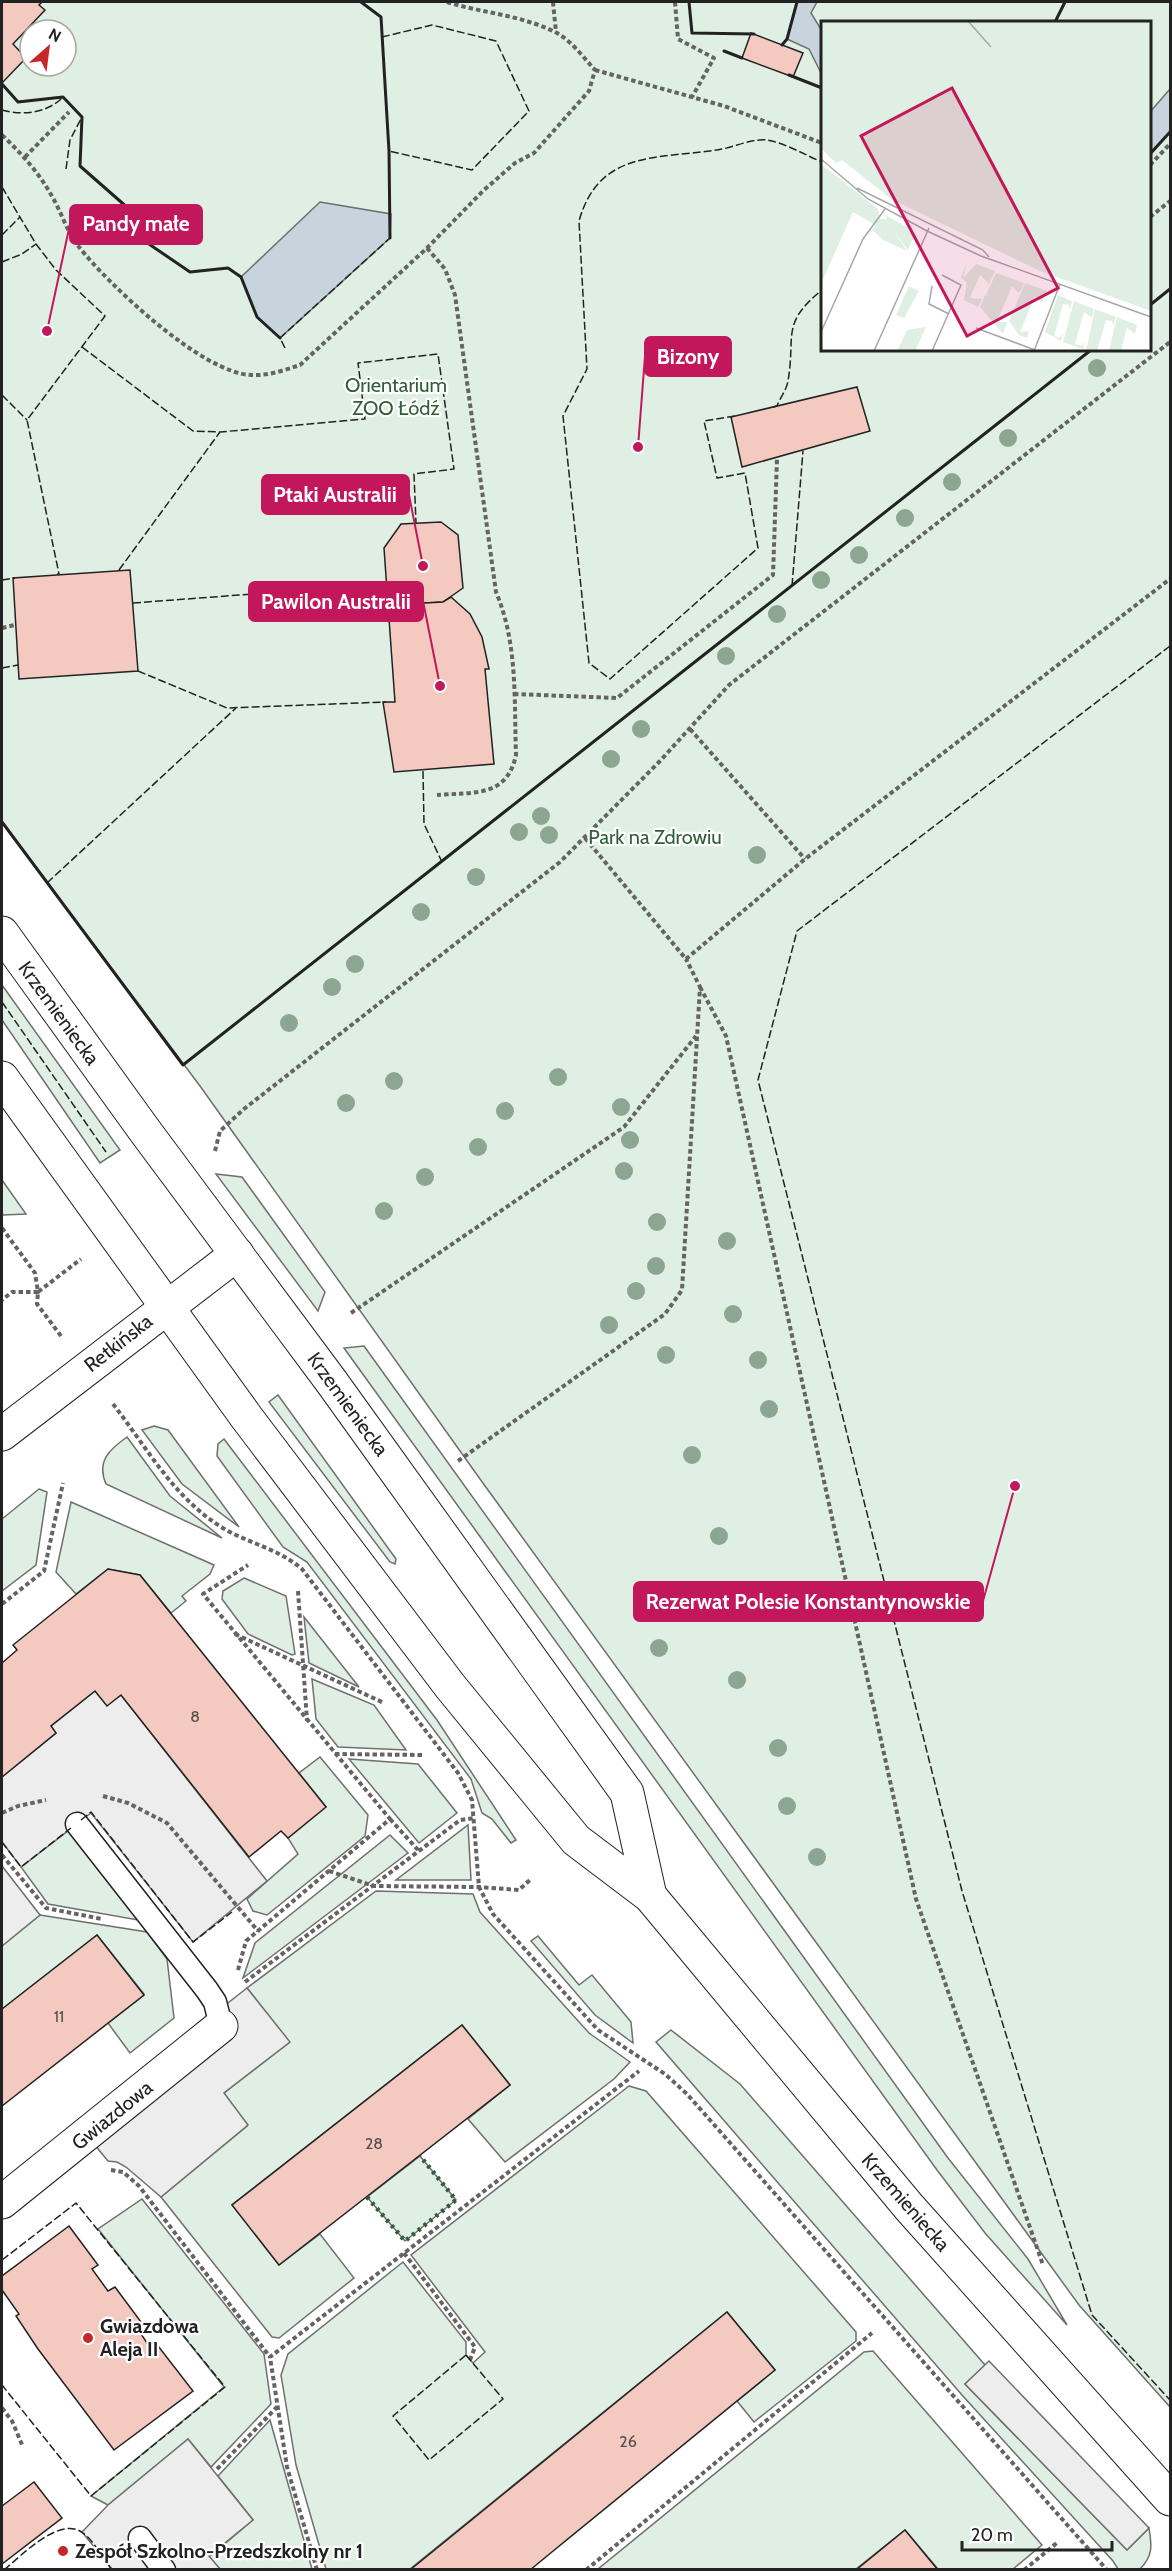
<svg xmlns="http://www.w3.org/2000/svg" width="1172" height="2571" font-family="Cabin,sans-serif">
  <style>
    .green { fill: #e0efe3; stroke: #6f6f6f; stroke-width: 1.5; fill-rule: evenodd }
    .parking { fill: #ededed; stroke: #6f6f6f; stroke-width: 1.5 }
    .water { fill: #c7d3dd; stroke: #6f6f6f; stroke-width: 1.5 }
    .building { fill: #f3c9c0; stroke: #222; stroke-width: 1.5 }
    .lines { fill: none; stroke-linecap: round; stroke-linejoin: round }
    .lane-casing { stroke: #222; stroke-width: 25 }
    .street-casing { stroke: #222; stroke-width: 35 }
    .secondary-casing { stroke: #222; stroke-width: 35 }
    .path { stroke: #646464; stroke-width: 4; stroke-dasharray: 4.5 3; stroke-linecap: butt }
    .lane { stroke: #fff; stroke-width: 22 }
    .street { stroke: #fff; stroke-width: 33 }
    .secondary { stroke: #fff; stroke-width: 33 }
    .hedge { stroke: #2f5e38; stroke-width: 4.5; stroke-dasharray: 3 4.5; stroke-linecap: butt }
    .fence { stroke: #222; stroke-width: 1.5; stroke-dasharray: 8 3; stroke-linecap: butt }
    .wall { stroke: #222; stroke-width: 3 }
    .tree { fill: #8da692 }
    .poi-dot { fill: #c62828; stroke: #fff; stroke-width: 2 }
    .labels { text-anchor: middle; stroke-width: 4.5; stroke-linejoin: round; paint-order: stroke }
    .number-label { font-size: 16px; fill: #564c4a }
    .park-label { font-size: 20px; fill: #2f5e38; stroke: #fff }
    .street-label { font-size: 20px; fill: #222; stroke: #fff }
    .poi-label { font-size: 20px; font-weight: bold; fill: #222; stroke: #fff; text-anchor: start }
    .inset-road { fill: none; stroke: #a7a7a7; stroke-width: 1.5 }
    .view { fill: #c2185b; fill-opacity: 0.15; stroke: #c2185b; stroke-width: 3 }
    .inset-edge { fill: none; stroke: #222; stroke-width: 3 }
    .leader { fill: none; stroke: #c2185b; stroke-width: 2 }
    .callout-dot { fill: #c2185b; stroke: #fff; stroke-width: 2 }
    .callout { fill: #c2185b; stroke: #c2185b; stroke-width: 2 }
    .callout-label { font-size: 21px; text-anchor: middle; font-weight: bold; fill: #fff }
  </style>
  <rect width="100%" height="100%" fill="#fff"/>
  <g class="green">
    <path d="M2 2H1170V2407L1079 2305 480 1479 200 1086 2 822ZM822 22H1150V350H822ZM30 30H66V66H30Z"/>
    <polygon points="2,985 120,1150 100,1163 2,1020"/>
    <polygon points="216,1174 242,1177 325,1292 318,1311"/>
    <polygon points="2,1180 26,1214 3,1215 2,1212"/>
    <polygon points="364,1346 948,2158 1028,2259 1067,2325 985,2233 937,2170 344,1348"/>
    <polygon points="278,1395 396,1559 395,1564 390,1562 269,1402"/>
    <polygon points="154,1426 168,1430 239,1527 182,1484 142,1430"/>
    <path d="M127 1437 170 1496 222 1538 106 1484C96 1461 110 1449 127 1437Z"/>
    <polygon points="224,1439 437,1720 516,1840 511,1843 492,1819 482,1813 471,1779 307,1562 283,1547 217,1456 218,1444"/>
    <polygon points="39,1489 47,1492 36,1565 2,1591 2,1519"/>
    <polygon points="71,1502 214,1565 210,1574 182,1596 186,1601 171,1613 140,1575 108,1569 76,1594 56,1572"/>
    <polygon points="244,1578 286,1596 295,1654 292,1655 248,1634 222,1599 223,1591"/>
    <polygon points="304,1617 359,1687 309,1663"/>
    <polygon points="312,1679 374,1705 406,1750 338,1747 316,1719"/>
    <polygon points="320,1757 368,1815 365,1836 267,1915 253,1911 247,1899 298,1854 288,1838 326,1807 299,1773"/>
    <polygon points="349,1759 418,1764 457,1813 419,1843"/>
    <polygon points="468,1825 471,1880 396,1880"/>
    <polygon points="69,1830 138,1920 48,1904 21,1867"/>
    <polygon points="390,1835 408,1853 243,1978 255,1943"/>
    <polygon points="376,1891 473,1894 480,1912 589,2033 630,2062 614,2079 505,2162 468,2119 510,2085 462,2025 232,2205 279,2265 320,2234 354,2278 279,2338 272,2337 161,2197 247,2126 224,2093 289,2042 247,1988"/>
    <polygon points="40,1915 147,1932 167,1959 174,2018 130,2053 108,2023 144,1994 97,1935 2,2009 2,1946"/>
    <polygon points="538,1936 579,1985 592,1975 631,2022 633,2043 595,2015 531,1941"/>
    <path d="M671 2030 740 2084 985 2365 965 2384 1127 2550 1149 2528C1152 2546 1153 2556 1140 2569H1118L1113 2561 962 2395 656 2042Z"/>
    <polygon points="629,2086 646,2091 856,2332 856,2341 754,2422 737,2401 775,2370 727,2312 410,2569 326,2569 296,2465 281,2375 288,2354 403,2262 466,2342 466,2355 473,2363 485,2352 411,2255"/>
    <polygon points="420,2156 456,2200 405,2241 367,2197"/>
    <polygon points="142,2199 264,2354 271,2404 211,2467 188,2439 108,2505 91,2496 224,2387 98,2229"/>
    <polygon points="873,2351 1042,2545 1013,2569 938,2569 905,2530 856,2569 598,2569 864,2352"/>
    <polygon points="270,2420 312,2569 220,2569 209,2557 253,2520 218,2476"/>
  </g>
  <g class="parking">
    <polygon points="95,1691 107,1705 121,1695 267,1881 193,1942 91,1813 21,1867 2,1842 2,1777 56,1733 51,1726"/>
    <polygon points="2,1866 40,1915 2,1946"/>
    <polygon points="247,1988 290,2042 224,2093 248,2125 161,2197 126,2167 117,2162 108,2161 76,2122"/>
    <polygon points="989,2361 1149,2528 1127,2550 965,2384"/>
    <polygon points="188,2439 253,2520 209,2556 220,2569 112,2569 82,2532 108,2505"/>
  </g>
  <g class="water">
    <polygon points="797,2 817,2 811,13 822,31 822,75 809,49 787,39"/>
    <polygon points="1170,89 1170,132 1150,154 1150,112"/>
    <polygon points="320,202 391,214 390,238 280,338 257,317 241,277"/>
  </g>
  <g class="building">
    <polygon points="2,2 42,2 39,5 45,10 13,44 26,58 2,83"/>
    <polygon points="751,33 803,53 793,77 742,58"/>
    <polygon points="857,387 870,431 742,467 731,417"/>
    <polygon points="441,522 458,535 463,588 443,602 388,605 384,548 401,524"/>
    <polygon points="130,570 138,671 19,679 13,578"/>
    <polygon points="451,597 470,614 482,637 489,669 485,669 494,764 394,772 383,702 395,702 388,605 443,602"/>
    <polygon points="108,1569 140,1575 326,1807 288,1838 281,1831 249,1857 121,1695 107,1706 95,1691 51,1726 56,1733 2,1777 2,1663 17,1650 13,1645"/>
    <polygon points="97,1935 144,1995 2,2106 2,2009"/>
    <polygon points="462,2025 510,2085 279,2265 232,2205"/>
    <polygon points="69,2226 98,2265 92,2269 108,2291 115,2287 147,2330 141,2334 149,2346 155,2342 193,2391 114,2450 38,2349 16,2316 19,2314 2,2290 2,2276"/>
    <polygon points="727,2312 775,2370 558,2547 530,2570 410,2570"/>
    <polygon points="34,2482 62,2518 2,2564 2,2506"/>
    <polygon points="905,2530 938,2570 856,2570"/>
  </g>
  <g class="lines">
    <g class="lane-casing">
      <g id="lane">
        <polyline points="77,1824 207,1990 215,2002 221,2026"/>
        <polyline points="140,2538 164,2570"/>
      </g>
    </g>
    <g class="street-casing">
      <polyline id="street" points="2,2202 221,2026"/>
    </g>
    <g class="secondary-casing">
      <g id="secondary">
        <polyline points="2,933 145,1131 331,1381 627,1793 650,1896"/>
        <polyline points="2,1078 247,1418 450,1686 576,1840 650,1896 909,2207 1170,2499"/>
        <polyline points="2,1434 237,1254"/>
      </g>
    </g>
    <g class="path">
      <polyline points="553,2 556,32"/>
      <polyline points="675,2 678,39 714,58 692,97"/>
      <polyline points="595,70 724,106 822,143"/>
      <path d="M2 135C22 154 40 174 53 198 62 214 67 232 79 247 109 285 202 373 251 375 268 376 285 370 300 365L427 248 484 190 515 163 534 153 589 91 595 70C583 57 571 40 555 32 521 15 482 13 447 2"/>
      <polyline points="25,157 69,112"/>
      <polyline points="1150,165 1170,144"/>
      <polyline points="1150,217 1170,201"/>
      <path d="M427 248 445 269 455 295 496 592C518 644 514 700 516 755 507 798 473 792 437 795"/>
      <polyline points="2,628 15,625"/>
      <polyline points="514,694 617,698 773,575 777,459"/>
      <polyline points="690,729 805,859"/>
      <polyline points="585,838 686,959 805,859 1170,579"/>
      <polyline points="700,987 726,1036 916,1899 1043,2265"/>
      <polyline points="215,1151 220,1131 244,1109 560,862 660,761 729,685 1170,342"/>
      <polyline points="2,1228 35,1273 38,1292 12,1292 2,1300"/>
      <polyline points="351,1313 624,1127 696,1036"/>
      <polyline points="61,1336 37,1304 38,1292 81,1259"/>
      <path d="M113 1404C148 1449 176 1502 228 1531 252 1544 280 1550 302 1569L458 1773 472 1800 479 1887 493 1914 598 2030 665 2074 687 2094 1107 2570"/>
      <polyline points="458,1461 665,1314 682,1290 700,987 686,959"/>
      <polyline points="298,1591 307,1721"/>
      <polyline points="2,1604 44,1571 63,1483"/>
      <polyline points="235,1634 384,1703"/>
      <polyline points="335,1754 424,1755"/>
      <polyline points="103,1796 128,1803 167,1823 258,1931"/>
      <polyline points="2,1813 18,1806 46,1800"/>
      <polyline points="390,1819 418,1850"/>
      <polyline points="2,1855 46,1908 102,1919"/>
      <polyline points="329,1871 374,1886 479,1887 519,1890 531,1879"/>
      <polyline points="238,1970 246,1941 390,1819 203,1594 248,1565"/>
      <polyline points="245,1982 460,1820 475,1818"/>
      <polyline points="111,2170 123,2172 139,2186 270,2357"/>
      <polyline points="404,2253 475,2347 470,2360"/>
      <polyline points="2,2408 12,2421 23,2447"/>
      <polyline points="217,2469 277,2407"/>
      <polyline points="317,2570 287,2467 270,2357 639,2071"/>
      <polyline points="586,2570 872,2333"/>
      <polyline points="1024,2570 1058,2542"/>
    </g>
    <use href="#lane" class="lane"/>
    <use href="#street" class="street"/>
    <use href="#secondary" class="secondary"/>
    <polyline class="hedge" points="367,2197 405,2241 456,2200 420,2156"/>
    <g class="fence">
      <polyline points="382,37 432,25 496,41 529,111 472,170 389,151"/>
      <path d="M2 110C22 116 48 113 63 97"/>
      <polyline points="66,169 70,140 82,117"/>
      <polyline points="2,187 36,244 56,270 105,316 27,420 59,574 57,574"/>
      <polyline points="2,235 20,217"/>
      <polyline points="2,262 22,254 36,244"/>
      <polyline points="82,347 193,431 220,432 365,419 358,363 438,354 454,469 414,474 416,523"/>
      <polyline points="285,348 280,338 390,238"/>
      <polyline points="2,395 27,420"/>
      <path d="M773 407 777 406C780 398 787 389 788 381 796 335 780 324 822 290"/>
      <path d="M735 416 704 421 717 478 745 473 758 548 610 679 589 663 563 416 587 369 579 221C599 150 657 159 717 150 732 148 753 138 767 140 785 143 805 155 822 162"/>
      <polyline points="119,570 220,432"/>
      <polyline points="2,580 15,578"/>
      <polyline points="792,586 803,451"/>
      <polyline points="133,603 386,584 386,588"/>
      <polyline points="1170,646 797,931 758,1080 962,1891 1092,2315 1170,2400"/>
      <polyline points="2,668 18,665"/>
      <polyline points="138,671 227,708 386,702"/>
      <polyline points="423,771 424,824 442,862"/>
      <polyline points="47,883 236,708"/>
      <polyline points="2,1002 106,1152"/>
      <polyline points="81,1820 91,1812 193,1942 232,1912"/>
      <polyline points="2,1842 21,1867 71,1828"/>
      <polyline points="2,2260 76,2203 225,2387 91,2496 2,2385"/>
      <polygon points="466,2355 503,2399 429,2460 393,2416"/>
      <path d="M4 2570C21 2556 60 2515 83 2533 94 2541 103 2558 112 2570"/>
    </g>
    <g class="wall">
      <polyline points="361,2 381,17 389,151 390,238"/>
      <polyline points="689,2 692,33 754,34"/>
      <polyline points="1055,22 1065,2"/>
      <polyline points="782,45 787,39 797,2"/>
      <polyline points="724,51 742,58"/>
      <polyline points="789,75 822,88"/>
      <polyline points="2,84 18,102 63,97 82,117 80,166 137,216 157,216 146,242 190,272 228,268 241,277 257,317 280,338"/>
      <polyline points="1150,154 1170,132"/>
      <polyline points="1150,305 1170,289"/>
      <polyline points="2,822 183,1065 1091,350"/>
    </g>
  </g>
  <g class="tree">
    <circle cx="1097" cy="368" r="9"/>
    <circle cx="1008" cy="438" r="9"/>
    <circle cx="952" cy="482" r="9"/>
    <circle cx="905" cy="518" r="9"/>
    <circle cx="859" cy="555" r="9"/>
    <circle cx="821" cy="580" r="9"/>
    <circle cx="777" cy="614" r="9"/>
    <circle cx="726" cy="656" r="9"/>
    <circle cx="641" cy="729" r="9"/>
    <circle cx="611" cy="759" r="9"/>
    <circle cx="541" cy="816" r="9"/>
    <circle cx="519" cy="832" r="9"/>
    <circle cx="549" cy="835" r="9"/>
    <circle cx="757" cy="855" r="9"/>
    <circle cx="476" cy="877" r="9"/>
    <circle cx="421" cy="912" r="9"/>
    <circle cx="355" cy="964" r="9"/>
    <circle cx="332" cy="987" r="9"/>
    <circle cx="289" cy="1023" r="9"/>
    <circle cx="558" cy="1077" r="9"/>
    <circle cx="394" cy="1081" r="9"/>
    <circle cx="346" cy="1103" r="9"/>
    <circle cx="621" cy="1107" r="9"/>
    <circle cx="505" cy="1111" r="9"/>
    <circle cx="630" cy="1140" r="9"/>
    <circle cx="478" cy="1147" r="9"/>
    <circle cx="624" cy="1171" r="9"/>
    <circle cx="425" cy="1177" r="9"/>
    <circle cx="384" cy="1211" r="9"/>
    <circle cx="657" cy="1222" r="9"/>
    <circle cx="727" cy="1241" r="9"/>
    <circle cx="656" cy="1266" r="9"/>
    <circle cx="636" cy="1291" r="9"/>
    <circle cx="733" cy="1314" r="9"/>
    <circle cx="609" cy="1325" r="9"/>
    <circle cx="666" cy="1355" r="9"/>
    <circle cx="758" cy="1360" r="9"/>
    <circle cx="769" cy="1409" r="9"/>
    <circle cx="692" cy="1455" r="9"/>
    <circle cx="719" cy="1536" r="9"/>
    <circle cx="659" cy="1648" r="9"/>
    <circle cx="737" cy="1680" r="9"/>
    <circle cx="778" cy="1748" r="9"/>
    <circle cx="787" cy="1806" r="9"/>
    <circle cx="817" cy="1857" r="9"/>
  </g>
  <g class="poi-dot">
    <circle cx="88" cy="2338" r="6"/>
    <circle cx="63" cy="2551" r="6"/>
  </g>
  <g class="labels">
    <g class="number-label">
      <text x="195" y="1722">8</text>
      <text x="59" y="2022">11</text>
      <text x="374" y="2149">28</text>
      <text x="628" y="2447">26</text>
    </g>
    <g class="park-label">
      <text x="396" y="392">Orientarium<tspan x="396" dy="23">ZOO Łódź</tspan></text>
      <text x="655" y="844">Park na Zdrowiu</text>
    </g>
    <g class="street-label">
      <text transform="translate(59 1013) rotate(54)" y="7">Krzemieniecka</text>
      <text transform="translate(118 1343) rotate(-38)" y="7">Retkińska</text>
      <text transform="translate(348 1404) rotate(54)" y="7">Krzemieniecka</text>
      <text transform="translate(112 2115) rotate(-39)" y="7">Gwiazdowa</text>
      <text transform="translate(906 2202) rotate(49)" y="7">Krzemieniecka</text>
    </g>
    <g class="poi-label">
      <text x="100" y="2333">Gwiazdowa<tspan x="100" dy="23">Aleja II</tspan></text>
      <text x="75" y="2558">Zespół Szkolno-Przedszkolny nr 1</text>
    </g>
  </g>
  <g transform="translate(821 21)">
    <rect width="330" height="330" fill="#fff"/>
    <path d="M0 0H330V290L219 250 70 178 21 139 15 142 0 127ZM0 143 57 188 59 198H66L64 194 92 209 86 208 93 215 87 229 74 212 86 230 62 219 51 209 54 204 32 191 0 263ZM146 242 142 257 155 243 174 250 168 263 159 254 149 277 161 278 157 286 143 279 146 262 140 256ZM175 252 203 262 198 272 191 265 176 301H186L182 313 159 286 164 274 168 276 165 274ZM204 262 226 270 221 282 214 275 199 311 208 310 206 317 198 314 188 300ZM88 265 98 270 83 297 75 294ZM237 274 251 280 249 289 248 284 242 283 233 315 239 317 242 312 240 320 224 311ZM253 280 273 288 271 297 263 291 254 323 261 325 264 320 262 328 242 321ZM274 288 295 296 292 305 291 300 285 299 276 330H265ZM296 296 316 304 314 313 306 307 300 330H288ZM105 306 94 330H76L86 309Z" fill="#e0efe3"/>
    <path class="inset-road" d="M147 0 170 26M0 138 47 178 106 210 160 235 330 296M36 167 162 229 168 236M111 265 108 283 128 293M155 307 214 329M0 311 42 218 64 188M53 330 108 207M111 330 140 264 121 254M213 330 239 263"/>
    <path class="view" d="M131 67 237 267 146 315 40 115Z"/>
    <rect width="330" height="330" class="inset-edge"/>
  </g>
  <path class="leader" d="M47 331L70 224M638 447L645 356M423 566L409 495M440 686L423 601M1015 1486L983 1601"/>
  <g class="callout-dot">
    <circle cx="47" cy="331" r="6"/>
    <circle cx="638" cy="447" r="6"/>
    <circle cx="423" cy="566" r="6"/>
    <circle cx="440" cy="686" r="6"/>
    <circle cx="1015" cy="1486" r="6"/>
  </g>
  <g class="callout">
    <rect x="70" y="205" width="132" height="39" rx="6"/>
    <rect x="645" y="337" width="86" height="39" rx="6"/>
    <rect x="262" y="475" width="147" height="39" rx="6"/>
    <rect x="249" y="582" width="174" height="39" rx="6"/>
    <rect x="634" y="1582" width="349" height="39" rx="6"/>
  </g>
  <g class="callout-label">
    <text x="136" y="231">Pandy małe</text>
    <text x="688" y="364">Bizony</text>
    <text x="335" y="502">Ptaki Australii</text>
    <text x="336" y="609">Pawilon Australii</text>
    <text x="808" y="1609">Rezerwat Polesie Konstantynowskie</text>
  </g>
  <rect width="1172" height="2571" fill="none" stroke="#222222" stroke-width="6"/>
  <g transform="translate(48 48) rotate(28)"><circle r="28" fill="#ffffff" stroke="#a7a7a7" stroke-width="1.5"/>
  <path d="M0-4.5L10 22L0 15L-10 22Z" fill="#c62828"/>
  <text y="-9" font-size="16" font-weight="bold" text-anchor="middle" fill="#222222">N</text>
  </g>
  <path d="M962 2541v9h150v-9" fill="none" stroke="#222222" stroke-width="3"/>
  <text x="971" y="2541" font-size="18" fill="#222222" stroke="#ffffff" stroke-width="4.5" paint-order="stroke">20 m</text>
</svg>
